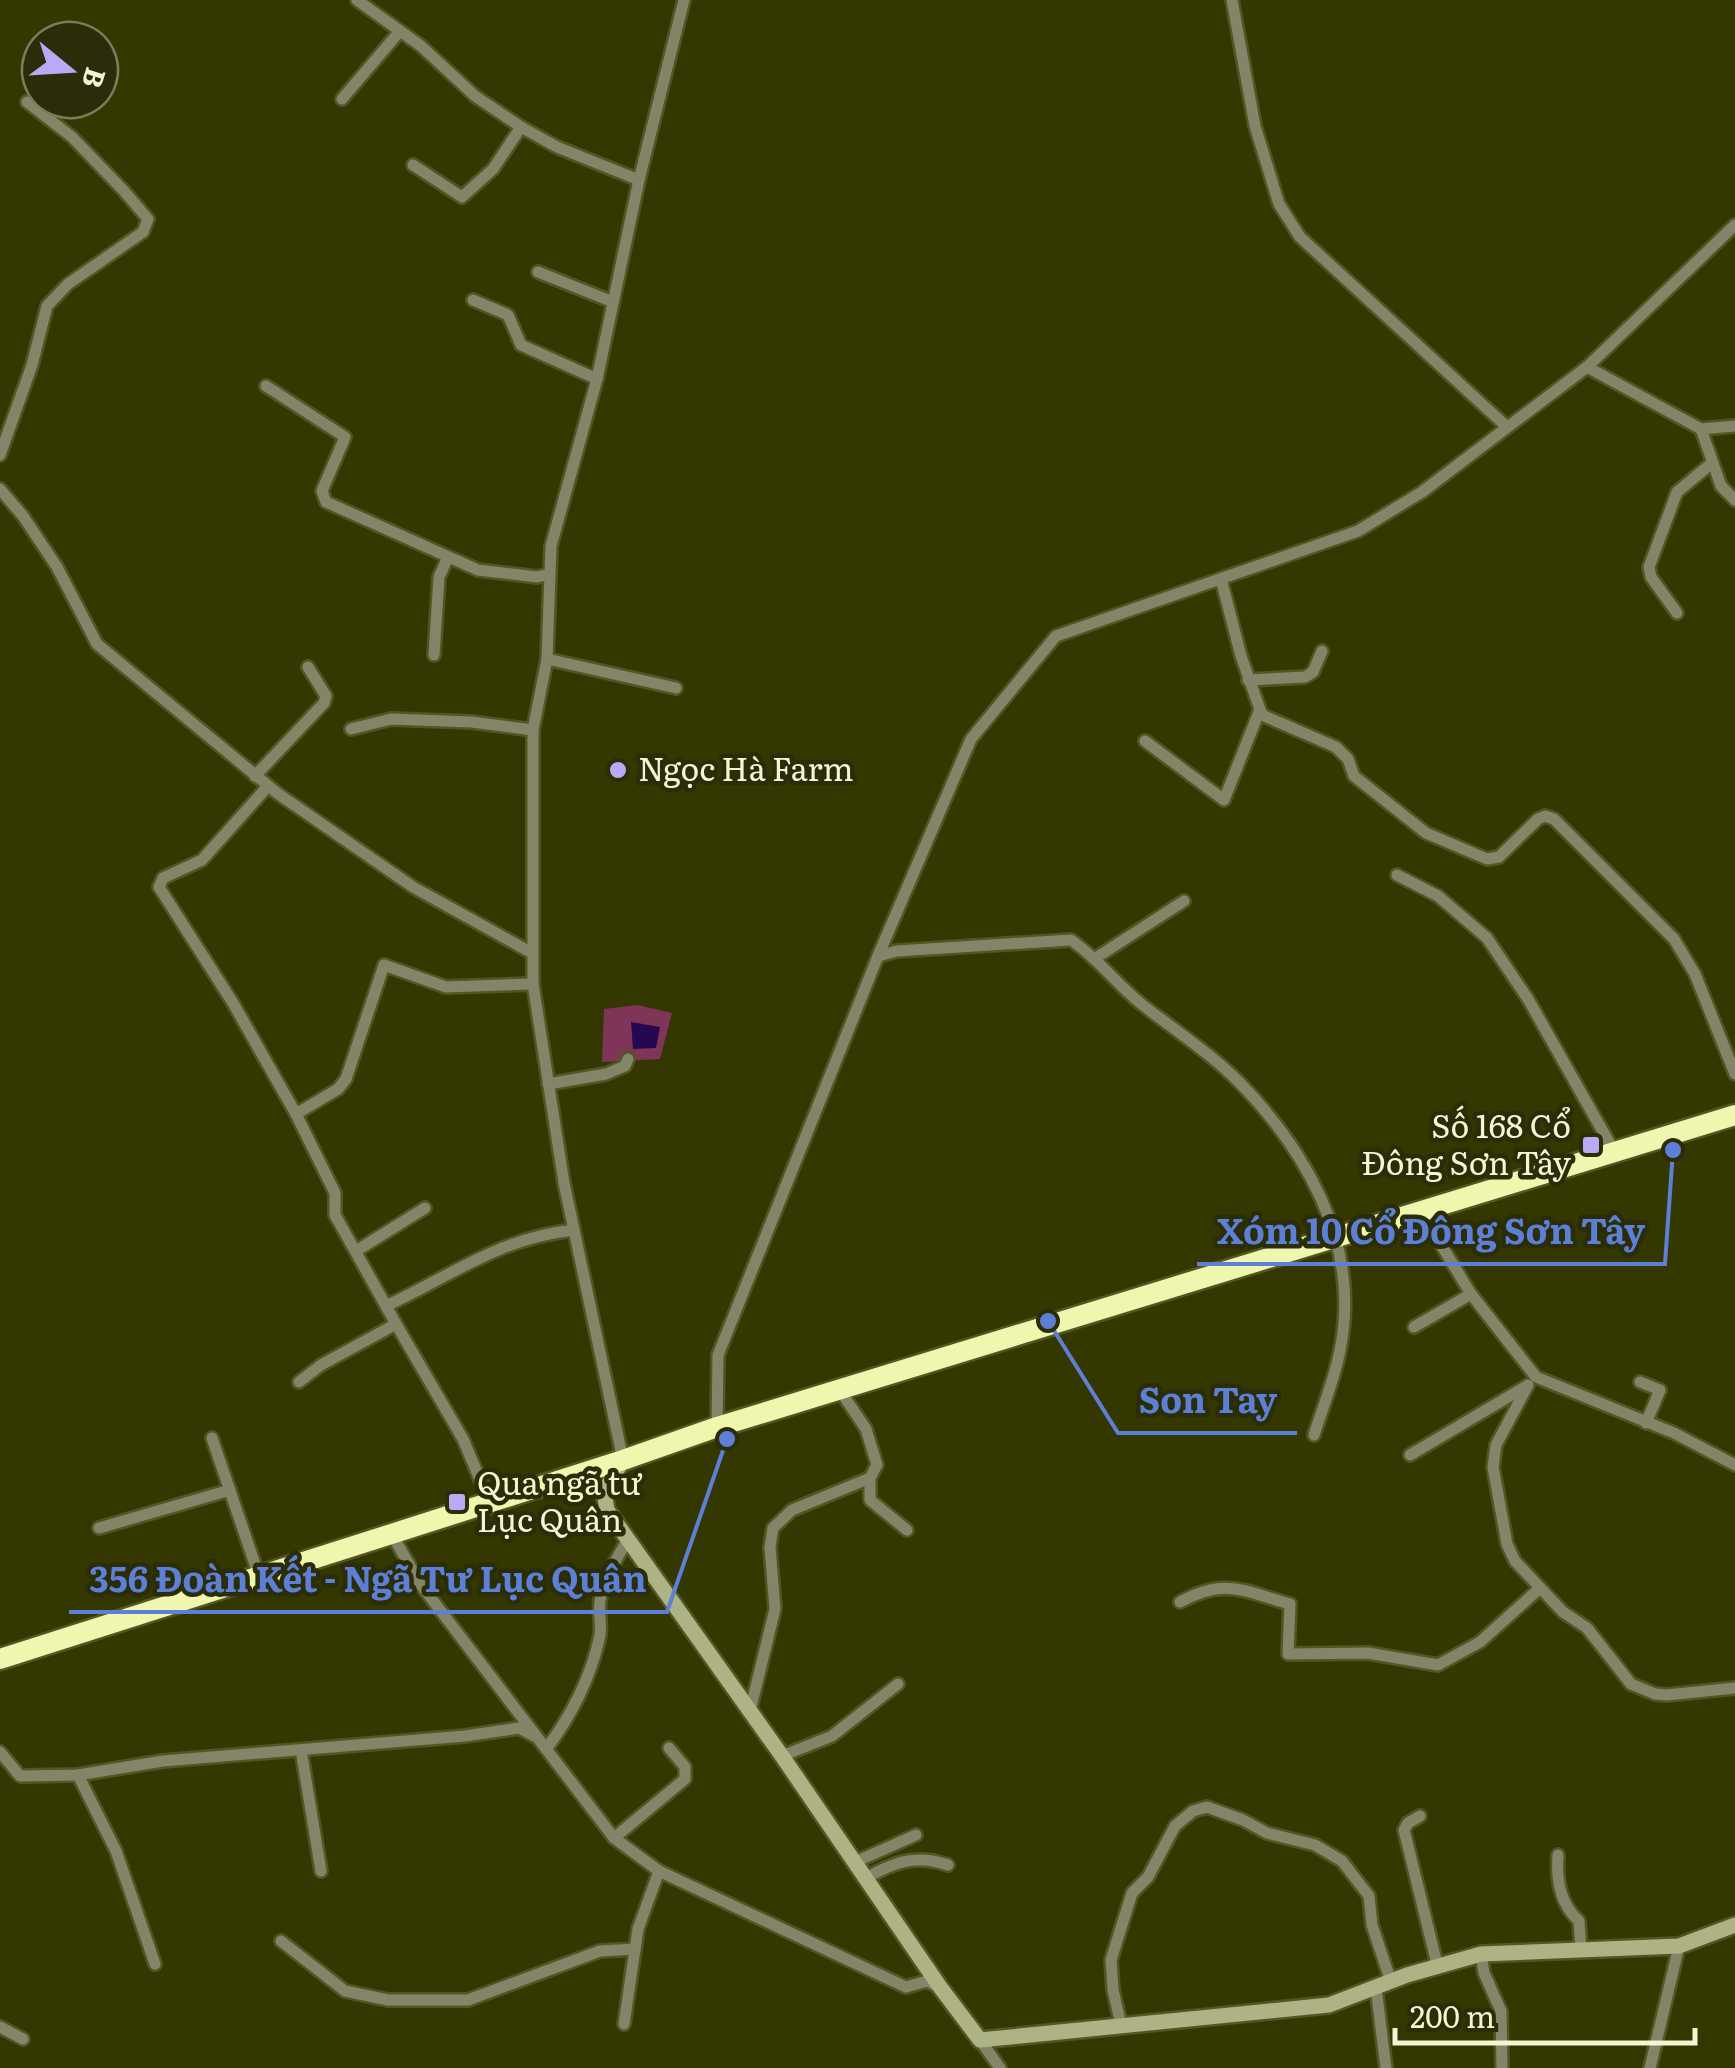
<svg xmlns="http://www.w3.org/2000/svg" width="1735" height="2068" font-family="Literata,serif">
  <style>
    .green { fill: #7e3558 }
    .water { fill: #260852 }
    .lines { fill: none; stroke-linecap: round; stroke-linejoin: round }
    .street-casing { stroke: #525622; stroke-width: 16 }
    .secondary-casing { stroke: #525622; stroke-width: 20 }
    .highway-casing { stroke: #525622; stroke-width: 25 }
    .street { stroke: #828568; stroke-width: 11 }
    .secondary { stroke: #aeb385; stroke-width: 15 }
    .highway { stroke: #eff6ad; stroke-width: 20 }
    .poi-dot { fill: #baaaf6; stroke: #2a2d07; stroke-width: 4 }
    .labels { text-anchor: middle; stroke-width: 9; stroke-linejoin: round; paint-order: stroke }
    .poi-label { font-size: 32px; fill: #f2f6d3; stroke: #2a2d07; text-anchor: start }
    .leader { fill: none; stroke: #5d80d6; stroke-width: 4 }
    .callout-dot { fill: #5d80d6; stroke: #2a2d07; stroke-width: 4 }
    .callout-label { font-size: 35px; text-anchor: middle; font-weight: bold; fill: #5d80d6; stroke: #2a2d07; stroke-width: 9; stroke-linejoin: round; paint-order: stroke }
  </style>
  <rect width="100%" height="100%" fill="#343700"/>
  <polygon class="green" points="638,1005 672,1013 660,1059 602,1062 604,1009"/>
  <polygon class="water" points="631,1022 660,1027 656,1048 633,1049"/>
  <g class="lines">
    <g class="street-casing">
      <g id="street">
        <polyline points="357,0 421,46 475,96 521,127 557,147 639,180"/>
        <polyline points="1232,0 1255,126 1279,204 1300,237 1507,427"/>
        <polyline points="342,99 400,31"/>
        <polyline points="413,165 462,197 493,169 521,127"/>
        <polyline points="538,272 613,302"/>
        <polyline points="473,300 508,315 521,345 597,379"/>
        <polyline points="1587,367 1701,429 1735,426"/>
        <polyline points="266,386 345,437 322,491 326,502 478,570 537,577 549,574"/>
        <polyline points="1701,429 1721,486 1735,500"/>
        <polyline points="0,455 32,365 47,306 68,284 143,232 148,219 124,191 72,137 27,102"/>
        <polyline points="0,489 23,516 57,567 97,644 277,793 413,887 532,953"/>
        <polyline points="1221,579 1241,656 1262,715 1336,747 1348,759 1354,776 1426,833 1487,859 1499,857 1538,819 1545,816 1554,819 1674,939 1695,974 1735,1074"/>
        <polyline points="1677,613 1651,577 1649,567 1677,492 1712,463"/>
        <polyline points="434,655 439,577 448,557"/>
        <polyline points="547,659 676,688"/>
        <polyline points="1248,680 1305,677 1313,672 1322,651"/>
        <polyline points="351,729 391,719 472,722 533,730"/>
        <polyline points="1145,741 1224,800 1259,712"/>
        <polyline points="255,776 324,703 326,696 308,667"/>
        <polyline points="268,786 202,860 163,878 159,887 233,1003 296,1114 335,1193 335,1215 386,1306"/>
        <polyline points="1397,875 1438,896 1487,938 1528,999 1614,1151"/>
        <path d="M878 956 897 951 1071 940C1099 959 1118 986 1144 1006 1176 1031 1210 1053 1239 1082 1304 1148 1355 1237 1343 1332 1339 1367 1325 1401 1314 1435"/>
        <polyline points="1094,959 1184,901"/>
        <polyline points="548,1084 606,1074 625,1066 628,1059"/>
        <polyline points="296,1114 338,1089 346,1079 384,965 446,987 533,984"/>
        <polyline points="1420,1210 1471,1294 1536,1377 1674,1433 1735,1465"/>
        <polyline points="356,1251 425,1208"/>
        <polyline points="396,1324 463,1439 489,1501"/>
        <polyline points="1414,1327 1471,1294"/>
        <path d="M299 1382 321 1365 396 1324 386 1306C451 1276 499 1238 574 1230"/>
        <polyline points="1640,1382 1660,1390 1646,1423"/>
        <polyline points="1528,1385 1496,1445 1493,1467 1507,1544 1515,1561 1563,1612 1587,1628 1631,1684 1655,1694 1667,1695 1735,1688"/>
        <polyline points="839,1389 866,1429 877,1465 870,1478 870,1500 907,1530"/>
        <polyline points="717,1427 718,1355 878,956 971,739 1056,636 1358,531 1422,492 1587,367 1735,225"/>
        <polyline points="212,1438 259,1576"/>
        <polyline points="1410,1455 1525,1387"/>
        <polyline points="623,1460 564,1183 533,984 533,730 547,659 551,546 597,379 639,180 684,0"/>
        <polyline points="99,1528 230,1490"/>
        <polyline points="391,1533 421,1585 614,1838 659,1871 893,1981 906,1987 927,1981 937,1986"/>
        <path d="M1180 1602C1225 1577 1243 1591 1290 1604L1288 1654 1368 1653 1438 1665 1480 1642 1540 1588"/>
        <polyline points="750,1711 775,1609 770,1547 773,1528 792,1510 870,1478"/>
        <path d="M546 1749C571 1717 592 1675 600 1635 602 1622 597 1609 601 1596 605 1576 618 1557 628 1539"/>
        <polyline points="301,1750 321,1871"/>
        <polyline points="0,1752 20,1776 78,1775 163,1761 465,1736 519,1728 534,1736"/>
        <polyline points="782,1756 832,1736 898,1684"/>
        <polyline points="78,1775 116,1851 155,1964"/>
        <polyline points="1420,1816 1408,1823 1404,1830 1438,1968"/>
        <polyline points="614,1838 685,1779 685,1767 669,1748"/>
        <path d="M1558 1855C1556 1880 1560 1904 1579 1921L1581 1950"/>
        <polyline points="855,1862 916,1835"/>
        <path d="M866 1878C894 1862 916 1854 948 1865"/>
        <polyline points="281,1941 345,1991 388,2000 468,2000 600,1951 635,1949"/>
        <polyline points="1481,1954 1484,1973 1501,2011 1502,2068"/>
        <polyline points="1376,1988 1386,2068"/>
        <polyline points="624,2024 638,1929 659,1871"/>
        <polyline points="1121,2025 1113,1990 1111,1960 1132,1893 1148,1877 1175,1826 1193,1811 1207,1807 1243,1820 1267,1833 1315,1845 1342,1861 1369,1896 1372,1925 1391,1982"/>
        <polyline points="0,2027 23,2039"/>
        <polyline points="980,2040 1000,2068"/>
        <polyline points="1650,2068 1679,1946"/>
      </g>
    </g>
    <g class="secondary-casing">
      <polyline id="secondary" points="623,1460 604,1492 607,1510 782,1756 940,1987 980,2040 1329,2005 1407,1975 1481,1954 1679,1946 1735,1925"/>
    </g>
    <g class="highway-casing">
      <polyline id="highway" points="0,1659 623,1460 717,1427 1735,1115"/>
    </g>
    <use href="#street" class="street"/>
    <use href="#secondary" class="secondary"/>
    <use href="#highway" class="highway"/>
  </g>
  <g class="poi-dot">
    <circle cx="618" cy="770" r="10"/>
    <rect x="1581" y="1135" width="20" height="20" rx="5"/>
    <rect x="447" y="1492" width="20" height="20" rx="5"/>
  </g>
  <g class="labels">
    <g class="poi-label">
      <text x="638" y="781">Ngọc Hà Farm</text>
      <text x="1571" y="1138" text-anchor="end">Số 168 Cổ<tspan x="1571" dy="37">Đông Sơn Tây</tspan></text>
      <text x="477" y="1495">Qua ngã tư<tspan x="477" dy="37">Lục Quân</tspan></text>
    </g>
  </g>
  <path class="leader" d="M1673 1150L1665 1264H1197M1048 1321L1118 1433H1297M727 1439L667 1612H69"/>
  <g class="callout-dot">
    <circle cx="1673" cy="1150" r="10"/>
    <circle cx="1048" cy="1321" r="10"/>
    <circle cx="727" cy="1439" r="10"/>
  </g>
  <g class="callout-label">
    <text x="1431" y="1244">Xóm 10 Cổ Đông Sơn Tây</text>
    <text x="1208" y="1413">Son Tay</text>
    <text x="368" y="1592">356 Đoàn Kết - Ngã Tư Lục Quân</text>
  </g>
  <g transform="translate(70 70) rotate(108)"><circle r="48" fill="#2a2d07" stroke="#7a7d59" stroke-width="2.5"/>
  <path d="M0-8L18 38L0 25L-18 38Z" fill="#baaaf6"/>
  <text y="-15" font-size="28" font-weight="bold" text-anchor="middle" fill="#f2f6d3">B</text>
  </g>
  <path d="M1395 2028v15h300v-15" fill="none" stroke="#f2f6d3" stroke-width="5"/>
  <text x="1410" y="2028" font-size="30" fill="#f2f6d3" stroke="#2a2d07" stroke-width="8" paint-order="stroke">200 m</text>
</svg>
